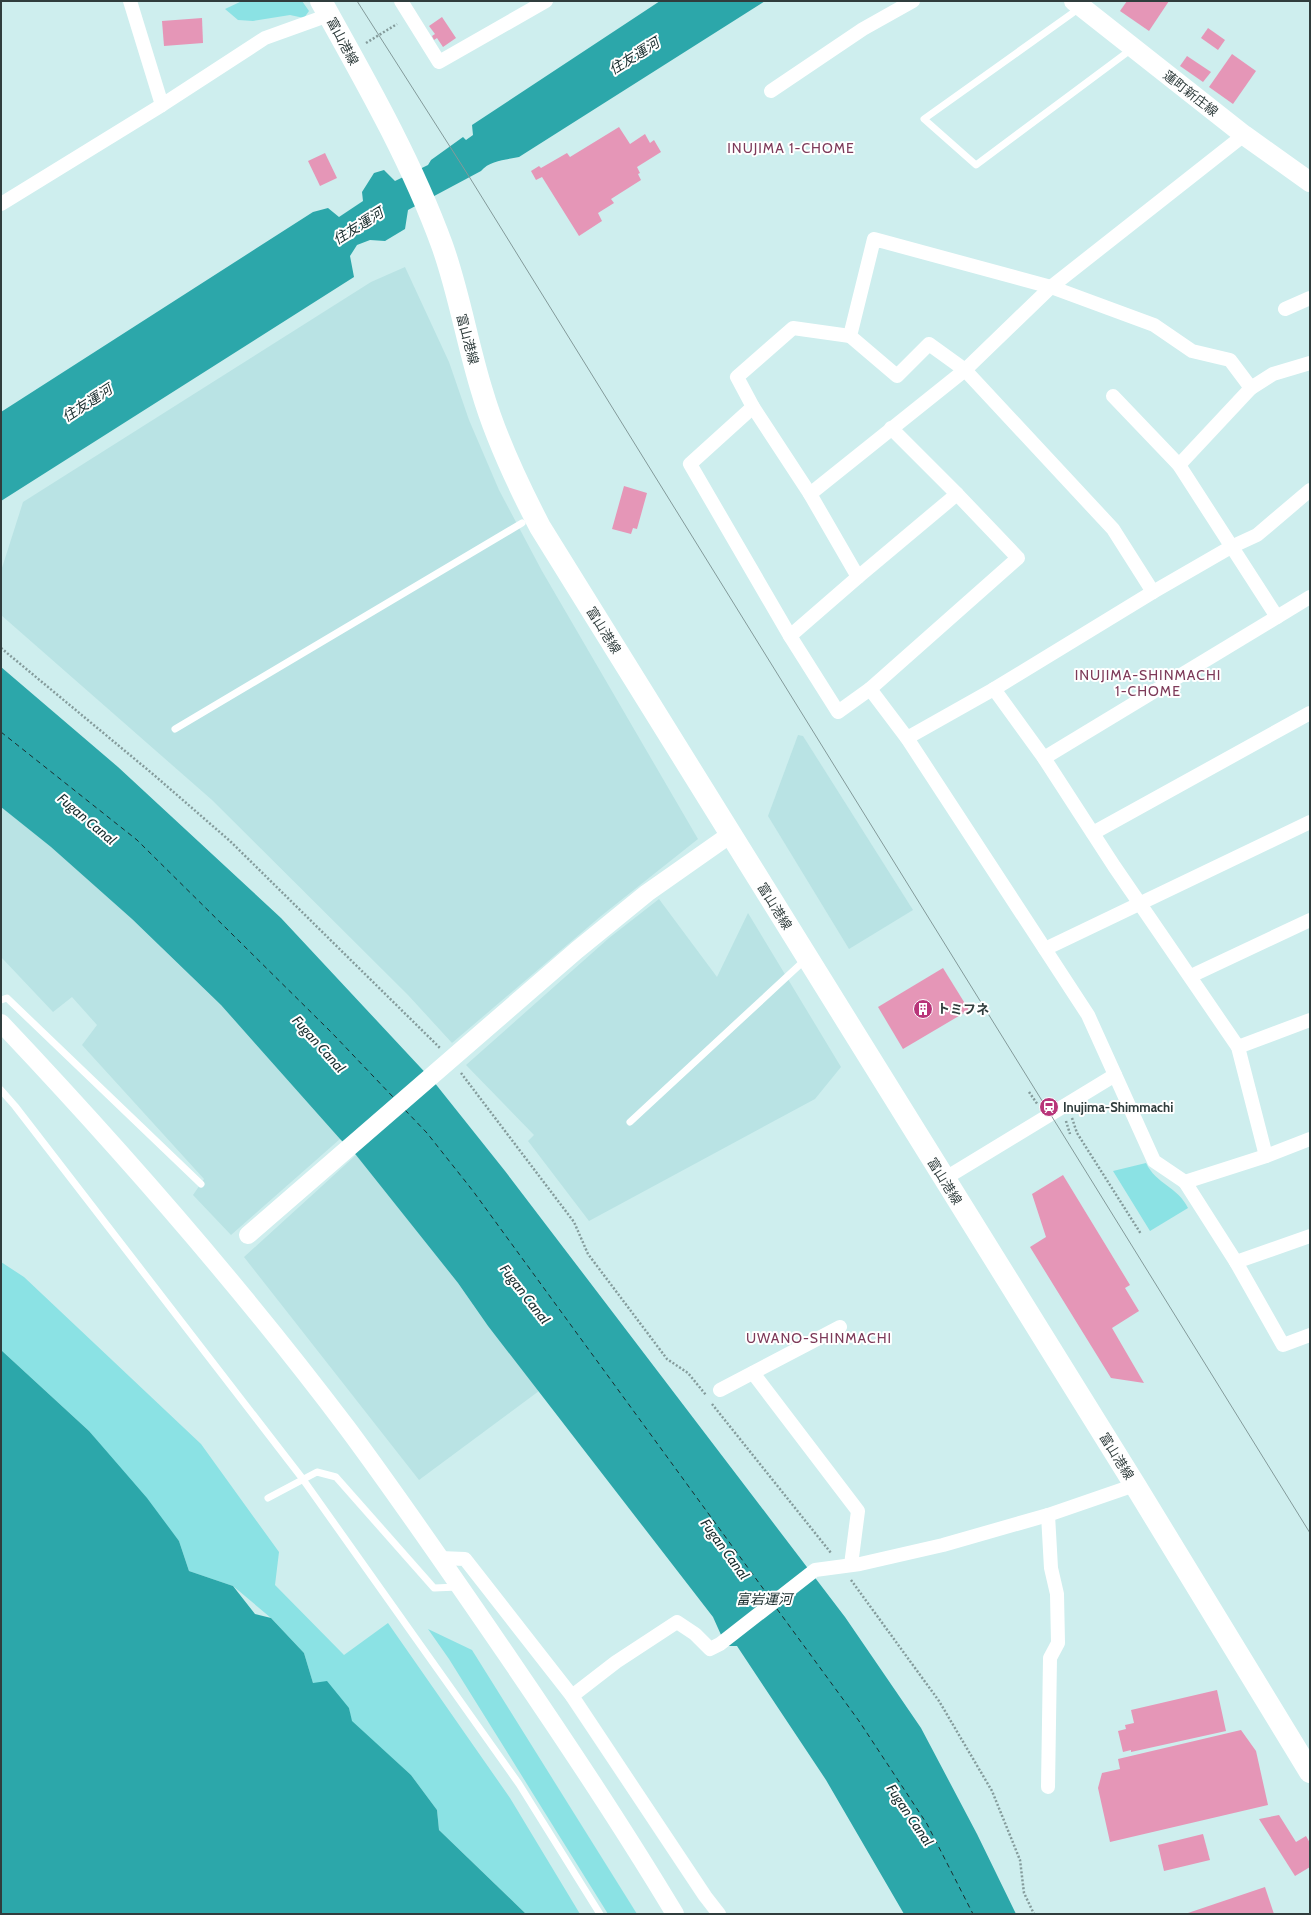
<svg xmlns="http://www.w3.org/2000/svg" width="1311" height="1915" font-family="Cabin,'Noto Sans JP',sans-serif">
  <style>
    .built { fill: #b9e3e4 }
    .green { fill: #8be2e4 }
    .water { fill: #2ca7aa }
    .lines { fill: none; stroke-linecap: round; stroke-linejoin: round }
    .ferry { stroke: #192d2e; stroke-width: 1; stroke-dasharray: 5 4; stroke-linecap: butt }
    .building { fill: #e596b7 }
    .path { stroke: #849b9b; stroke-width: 2.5; stroke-dasharray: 2 2; stroke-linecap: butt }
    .service { stroke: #fff; stroke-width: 7 }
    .minor { stroke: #fff; stroke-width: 14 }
    .tertiary { stroke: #fff; stroke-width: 18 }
    .secondary { stroke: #fff; stroke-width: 20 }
    .primary { stroke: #fff; stroke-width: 22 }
    .tram { stroke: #839a9a; stroke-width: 1 }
    .labels { text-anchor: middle; stroke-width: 4; stroke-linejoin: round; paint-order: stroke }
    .street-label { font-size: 13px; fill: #303d3d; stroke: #fff }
    .poi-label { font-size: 13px; font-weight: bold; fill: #303d3d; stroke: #fff; text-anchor: start }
    .water-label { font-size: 14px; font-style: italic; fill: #192d2e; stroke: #fff }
    .neighbourhood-label { font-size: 14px; letter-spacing: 1px; fill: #7d3a59; stroke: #fff }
  </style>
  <rect width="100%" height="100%" fill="#ceeeee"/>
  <g class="built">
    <polygon points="405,267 449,362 469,420 499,490 542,571 698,839 601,916 452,1043 408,995 212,800 1,615 1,571 23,502 371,282"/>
    <polygon points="798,735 803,736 913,910 849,949 768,816"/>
    <polygon points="1,807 51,847 132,919 221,1005 340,1139 231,1235 193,1195 204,1179 82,1045 97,1025 72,997 53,1012 1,957"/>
    <polygon points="659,899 717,977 748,913 841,1067 815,1099 589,1221 528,1141 534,1135 466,1065 609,938"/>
    <polygon points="356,1155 458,1283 488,1326 539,1391 419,1480 244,1257"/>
  </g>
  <g class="green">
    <polygon points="242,1 302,1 309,11 304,18 290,15 253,21 238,20 225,9"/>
    <path d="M1146 1163C1156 1184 1178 1187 1188 1208L1150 1231 1113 1171Z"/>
    <polygon points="1,1262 24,1277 201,1444 279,1552 275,1585 344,1655 388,1623 510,1798 580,1914 526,1914 439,1830 437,1810 411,1775 351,1721 349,1708 313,1683 304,1653 271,1618 233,1586 189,1571 179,1541 89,1431 1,1350"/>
    <polygon points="428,1629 472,1650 637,1914 608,1914 449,1659"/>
  </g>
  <g class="water">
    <path d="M660 1H765L519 157C506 160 490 160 481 171L408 210 405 229 385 241 370 240 357 245 350 256 354 277 1 501V412L313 212 328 208 339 217 363 201 362 192 374 173 384 170 395 181 428 165 431 160 463 137 466 140 473 135 472 125Z"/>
    <polygon points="1,667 118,767 281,918 434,1082 505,1171 845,1617 921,1728 977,1834 1016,1914 904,1914 826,1780 737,1646 726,1646 713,1617 488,1326 458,1283 356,1155 340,1139 221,1005 132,919 51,847 1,807"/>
    <polygon points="1,1350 89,1431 147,1498 179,1541 189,1571 233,1586 255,1614 271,1618 304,1653 313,1683 327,1681 349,1708 352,1721 411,1775 437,1810 439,1830 526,1914 1,1914"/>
  </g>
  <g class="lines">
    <g class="ferry">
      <polyline points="1,732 137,840 332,1033 394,1098"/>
      <polyline points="405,1110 427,1133 473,1191 770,1598"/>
      <polyline points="777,1609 859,1721 927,1824 973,1914"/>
    </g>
  </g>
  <g class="building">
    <polygon points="1127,1 1169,1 1149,31 1120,11"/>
    <polygon points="442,17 456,38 443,47 437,38 434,40 432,36 435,34 429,26"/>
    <polygon points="202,18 203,43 164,46 162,21"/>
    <polygon points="1208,28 1225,40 1218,50 1201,38"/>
    <polygon points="1232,54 1256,71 1233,104 1209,87"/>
    <polygon points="1187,56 1211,72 1203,82 1180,66"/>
    <polygon points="619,127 630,144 645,134 650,143 654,140 661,152 637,167 640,173 638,174 641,180 611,199 614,203 598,213 602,221 579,236 542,177 536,180 531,171 539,166 541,168 567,153 570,157"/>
    <polygon points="325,153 337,178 320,186 308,161"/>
    <polygon points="624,486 647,493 637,529 633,528 631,534 612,529"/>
    <polygon points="943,968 969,1010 903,1049 878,1007"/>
    <polygon points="1063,1175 1130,1285 1125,1288 1139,1311 1112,1328 1144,1383 1111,1378 1030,1247 1046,1237 1032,1194"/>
    <polygon points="1217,1690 1226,1731 1131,1752 1131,1750 1123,1752 1118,1731 1126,1729 1125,1725 1134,1723 1131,1710"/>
    <polygon points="1241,1730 1256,1751 1268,1805 1110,1842 1098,1788 1102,1773 1120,1769 1118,1759"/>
    <polygon points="1279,1815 1296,1842 1306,1836 1310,1843 1310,1867 1295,1876 1259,1819"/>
    <polygon points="1203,1834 1210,1860 1164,1871 1158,1845"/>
    <polygon points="1265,1887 1274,1914 1185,1914"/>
  </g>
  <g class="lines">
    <g class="path">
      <polyline points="366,43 397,24"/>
      <polyline points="1,648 154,775 230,841 440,1048"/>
      <polyline points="461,1073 574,1222 588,1254 667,1359 688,1373 706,1395"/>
      <polyline points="1029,1092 1038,1105"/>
      <polyline points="1072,1118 1077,1133 1141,1234"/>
      <polyline points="1066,1121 1070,1134"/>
      <polyline points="712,1404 831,1553"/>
      <polyline points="851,1580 939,1701 992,1791 1020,1860 1024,1893 1034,1914"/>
    </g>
    <g class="service">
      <polyline points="1081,7 924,119 976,165 1133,48"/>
      <polyline points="175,729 522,523"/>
      <polyline points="1,1000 7,998 201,1184"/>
      <polyline points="1,1090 15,1106 302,1478 519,1784 600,1914"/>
      <polyline points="630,1122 806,959"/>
      <polyline points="268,1498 317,1472 336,1477 434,1588 458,1587"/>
    </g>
    <g class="minor">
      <polyline points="130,1 162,105"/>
      <polyline points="401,1 439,62 546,1"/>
      <polyline points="771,91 863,29 913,1"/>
      <polyline points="1,204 162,105 265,38 329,15"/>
      <polyline points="1285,309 1310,298"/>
      <polyline points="1113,396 1179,465 1277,617"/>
      <polyline points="753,407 690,464 790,636"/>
      <polyline points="1179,465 1251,388"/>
      <polyline points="810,494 753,407 737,377 793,328 850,336"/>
      <polyline points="858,577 957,494"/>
      <polyline points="1153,592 1113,529 965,370 929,344 897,376 850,336 874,239 1051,287 1154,325 1192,351 1230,360 1251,388 1273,374 1310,363"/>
      <polyline points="870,689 1018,558 957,494 891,428"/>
      <polyline points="907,738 994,689"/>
      <polyline points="1044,758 1310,597"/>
      <polyline points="1093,833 1310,713"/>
      <polyline points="1045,949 1310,822"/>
      <polyline points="1191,976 1310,920"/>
      <polyline points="1238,1047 1310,1020"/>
      <polyline points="1310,1139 1266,1156 1185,1182 1236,1262 1283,1345 1310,1335"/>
      <polyline points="1266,1156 1238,1047 1114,866 1044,758 994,689 1153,592 1231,547 1257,535 1310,490"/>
      <polyline points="944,1179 1115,1075"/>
      <polyline points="1185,1182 1154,1161 1088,1015 907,738 870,689 838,712 790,636 858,577 810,494 965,370 1051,287 1244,135"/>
      <polyline points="1236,1262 1310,1236"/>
      <polyline points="753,1373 858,1511 851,1565"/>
      <polyline points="720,1390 840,1327"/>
      <polyline points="440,1558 465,1559 572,1696 616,1662 677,1622 695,1634 710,1649 720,1644 815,1570 860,1564 943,1545 1048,1515 1135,1485"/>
      <polyline points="572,1696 705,1896 719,1914"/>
      <polyline points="1048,1787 1050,1658 1058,1643 1057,1594 1051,1568 1048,1515"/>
    </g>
    <g class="tertiary">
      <path d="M1 1023C123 1152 241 1287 348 1429 405 1506 459 1585 513 1664 569 1746 624 1829 675 1914"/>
      <polyline points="248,1235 577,950 647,893 731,834"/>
    </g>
    <polyline class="secondary" points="1074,1 1244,135 1310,182"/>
    <path class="primary" d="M321 1C365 80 411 160 442 245 459 292 467 343 482 391 496 439 517 483 540 527L1135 1485 1310 1772"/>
    <polyline class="tram" points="357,1 470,178 1310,1533"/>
  </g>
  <defs>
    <g id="building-disc" transform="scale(1)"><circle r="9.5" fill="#b83479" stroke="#fff"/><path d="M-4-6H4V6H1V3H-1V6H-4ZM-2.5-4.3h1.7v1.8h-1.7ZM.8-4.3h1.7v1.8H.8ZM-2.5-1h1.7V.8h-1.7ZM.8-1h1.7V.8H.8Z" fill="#fff"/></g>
    <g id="station-disc" transform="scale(1)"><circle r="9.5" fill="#b83479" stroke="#fff"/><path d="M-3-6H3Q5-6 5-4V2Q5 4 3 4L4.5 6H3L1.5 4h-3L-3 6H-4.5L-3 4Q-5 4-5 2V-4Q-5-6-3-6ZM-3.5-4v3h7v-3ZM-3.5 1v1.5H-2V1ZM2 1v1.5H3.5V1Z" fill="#fff"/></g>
  </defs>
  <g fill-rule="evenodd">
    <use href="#building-disc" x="923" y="1009"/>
    <use href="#station-disc" x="1049" y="1107"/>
  </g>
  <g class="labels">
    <g class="street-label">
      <text transform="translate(343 41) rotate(62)" y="5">富山港線</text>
      <text transform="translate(1191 93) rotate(38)" y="5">蓮町新庄線</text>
      <text transform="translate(468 339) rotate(75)" y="5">富山港線</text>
      <text transform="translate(604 630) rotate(58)" y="5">富山港線</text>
      <text transform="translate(775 906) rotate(58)" y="5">富山港線</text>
      <text transform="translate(945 1181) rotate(58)" y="5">富山港線</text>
      <text transform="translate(1117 1456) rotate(58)" y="5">富山港線</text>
    </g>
    <g class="poi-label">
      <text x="937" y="1014">トミフネ</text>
      <text x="1063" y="1112">Inujima-Shimmachi</text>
    </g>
    <g class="water-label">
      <text transform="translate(634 56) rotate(-32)" y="5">住友運河</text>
      <text transform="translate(358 226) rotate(-32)" y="5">住友運河</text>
      <text transform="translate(87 403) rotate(-33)" y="5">住友運河</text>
      <text transform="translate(87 819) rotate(40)" y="5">Fugan Canal</text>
      <text transform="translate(319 1044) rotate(48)" y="5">Fugan Canal</text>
      <text transform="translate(525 1294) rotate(52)" y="5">Fugan Canal</text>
      <text transform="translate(725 1549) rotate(54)" y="5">Fugan Canal</text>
      <text x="764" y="1604">富岩運河</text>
      <text transform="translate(910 1815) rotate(56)" y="5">Fugan Canal</text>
    </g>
    <g class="neighbourhood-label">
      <text x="791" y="153">INUJIMA 1-CHOME</text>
      <text x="1148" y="680">INUJIMA-SHINMACHI<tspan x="1148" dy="16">1-CHOME</tspan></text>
      <text x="819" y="1343">UWANO-SHINMACHI</text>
    </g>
  </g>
  <rect width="1311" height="1915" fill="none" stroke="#303d3d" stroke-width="4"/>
</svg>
